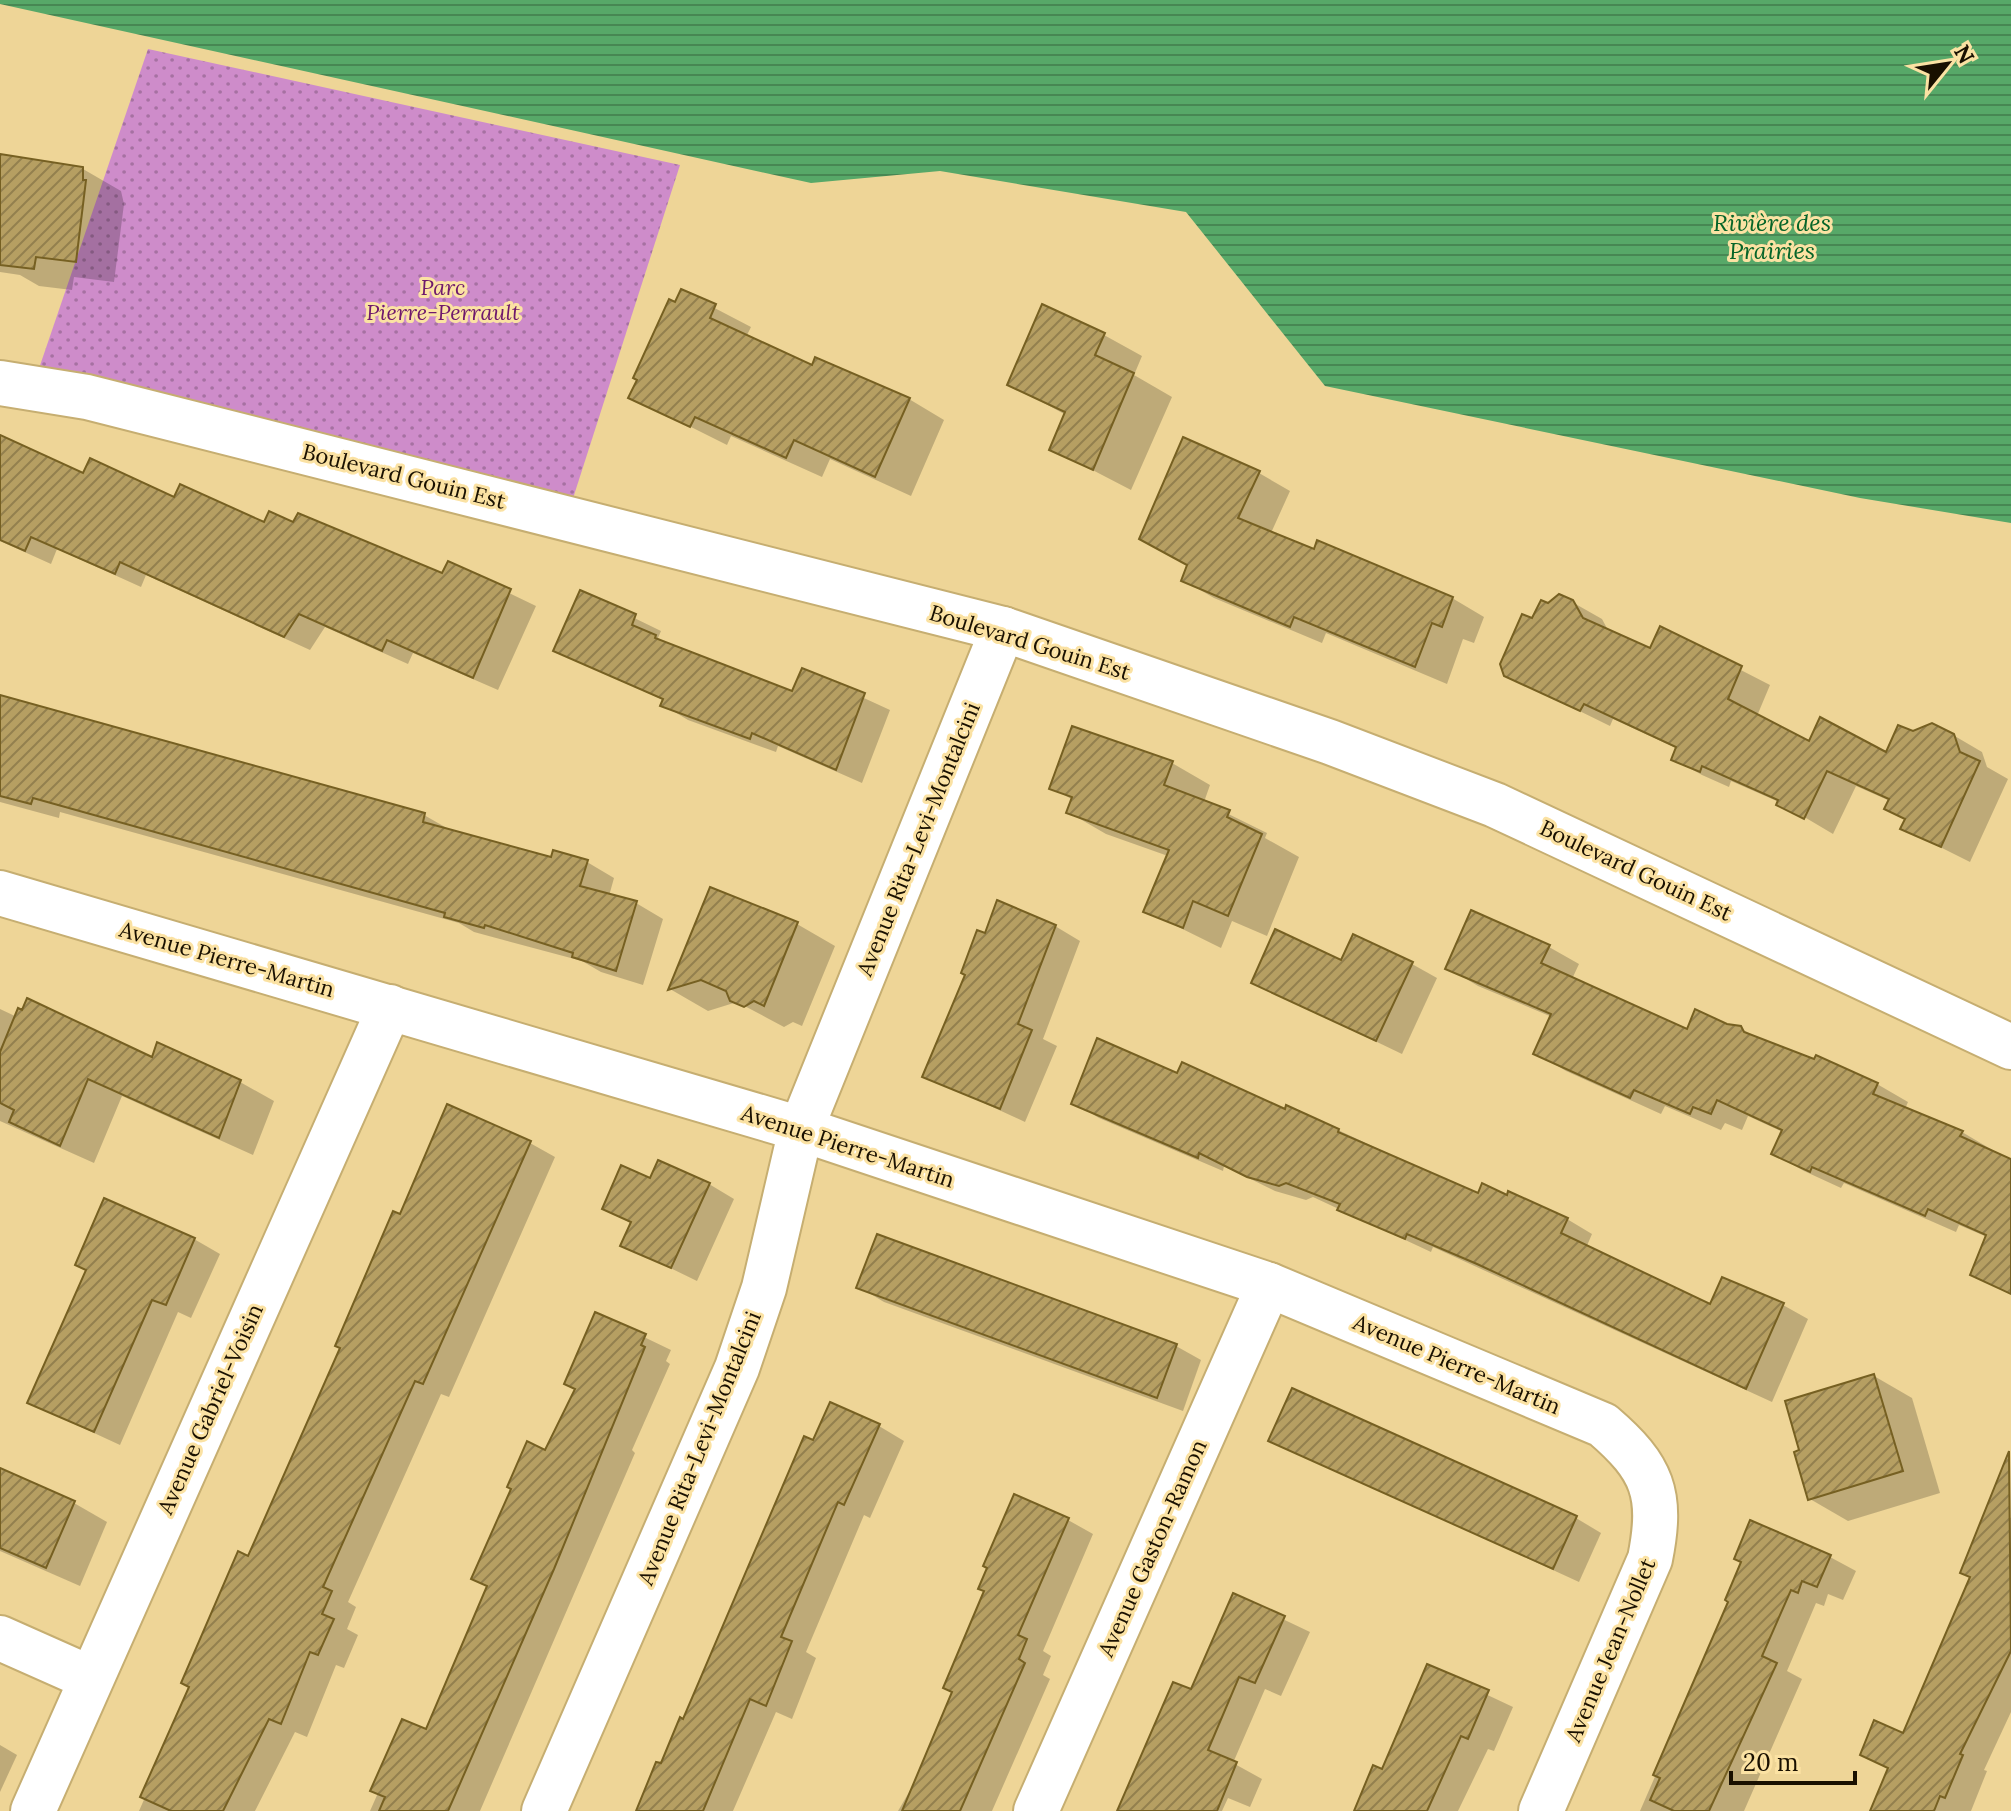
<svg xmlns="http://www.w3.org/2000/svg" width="2011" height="1811" font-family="Lora,serif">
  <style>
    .park { fill: url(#park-dots) }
    .water { fill: url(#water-rules) }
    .shadow { fill: #0003 }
    .building { fill: url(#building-hatch); stroke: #766022; stroke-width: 2 }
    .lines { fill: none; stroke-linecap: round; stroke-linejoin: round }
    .minor-casing { stroke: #c6ae71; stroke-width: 48 }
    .minor { stroke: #fff; stroke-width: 44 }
    .labels { text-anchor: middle; stroke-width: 6; stroke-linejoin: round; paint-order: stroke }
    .park-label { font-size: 22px; font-style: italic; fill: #6e186c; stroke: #fbe2a3 }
    .street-label { font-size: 22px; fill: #191000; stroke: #fbe2a3 }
    .water-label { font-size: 24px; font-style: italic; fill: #066529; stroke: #fbe2a3 }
  </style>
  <defs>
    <pattern id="park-dots" width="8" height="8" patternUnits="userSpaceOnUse" patternTransform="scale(2)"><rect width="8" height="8" fill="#ce8cca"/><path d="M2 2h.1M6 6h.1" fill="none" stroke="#a671a2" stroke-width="1.8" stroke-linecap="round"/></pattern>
    <pattern id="water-rules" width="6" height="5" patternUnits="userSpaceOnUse" patternTransform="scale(2)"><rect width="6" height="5" fill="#57a868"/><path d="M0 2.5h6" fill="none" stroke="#478753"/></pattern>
    <pattern id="building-hatch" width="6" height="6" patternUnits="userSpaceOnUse" patternTransform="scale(2)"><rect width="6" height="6" fill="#b69f62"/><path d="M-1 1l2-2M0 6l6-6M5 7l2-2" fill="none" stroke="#93804e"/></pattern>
  </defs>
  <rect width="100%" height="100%" fill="#eed597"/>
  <polygon class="park" points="148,49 680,165 567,517 33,386"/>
  <polygon class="water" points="0,0 2011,0 2011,523 1860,498 1325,386 1186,212 940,171 811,183 0,4"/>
  <g class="shadow">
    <polygon points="0,156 83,169 121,191 124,204 114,282 74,277 72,290 39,286 20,275 0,272"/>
    <polygon points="682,291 751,327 746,337 813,368 909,399 944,420 911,496 830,459 822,477 731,436 727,445 631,397"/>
    <polygon points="1104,335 1142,356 1134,375 1172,397 1131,490 1052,449 1066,415 1009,384"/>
    <polygon points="0,442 84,476 443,576 449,564 536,606 498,690 413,653 408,664 325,627 310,650 146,575 141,587 57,549 51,564 0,541"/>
    <polygon points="1259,473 1290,491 1271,533 1315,551 1318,542 1452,598 1484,617 1474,643 1463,639 1447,684 1326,633 1322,643 1214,598 1183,580"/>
    <polygon points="581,592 661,631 658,638 672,646 793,693 803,670 890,710 862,783 778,746 776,752 688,720 663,705 665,701 556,650"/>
    <polygon points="1572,602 1602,619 1609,632 1651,650 1661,629 1770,685 1757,716 1810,743 1887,755 1913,733 1953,735 1982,752 1987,767 2008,779 1970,862 1902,828 1907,819 1890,801 1856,786 1833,834 1779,802 1731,781 1729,787 1702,775 1673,759 1678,749 1613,719 1610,726 1506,675 1533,621 1548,606"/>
    <polygon points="0,697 424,815 452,831 552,859 587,862 614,878 609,896 636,903 663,919 643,985 601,972 582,961 474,932 459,923 60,812 59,818 0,802"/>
    <polygon points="1172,763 1210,785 1204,802 1267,833 1265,838 1299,857 1267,936 1232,921 1221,948 1146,911 1168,856 1106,834 1068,812 1073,800 1052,788"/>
    <polygon points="711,889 797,924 835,946 802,1026 793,1022 784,1027 737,1002 708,1011 670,989"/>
    <polygon points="1055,926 1080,941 1043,1039 1057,1046 1025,1122 925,1076 986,936"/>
    <polygon points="1549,947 1579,964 1572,979 1688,1031 1726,1026 1740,1028 1763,1041 1877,1084 1908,1102 1905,1109 1962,1132 2011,1161 2011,1295 1972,1274 1987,1237 1959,1225 1956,1232 1844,1183 1841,1188 1804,1171 1774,1154 1783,1132 1748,1116 1742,1130 1725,1123 1721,1130 1665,1106 1661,1114 1566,1071 1536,1053 1552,1017 1478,986 1448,968"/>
    <polygon points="1342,962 1412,964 1437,978 1402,1054 1254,983"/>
    <polygon points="0,1009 17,1017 23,1013 153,1059 158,1045 240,1082 274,1101 253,1155 122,1096 94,1163 0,1121"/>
    <polygon points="1178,1075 1338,1130 1479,1196 1567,1219 1592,1234 1586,1248 1711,1307 1783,1305 1808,1319 1772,1402 1433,1247 1431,1252 1313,1197 1306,1200 1275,1191 1224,1166 1223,1171 1099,1118 1074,1103"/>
    <polygon points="530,1143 555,1157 449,1397 441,1394 348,1602 356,1607 347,1629 358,1635 344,1668 336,1665 307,1737 295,1732 255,1811 139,1811 401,1217"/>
    <polygon points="651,1181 709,1184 734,1199 697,1281 623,1245 632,1224 604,1208"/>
    <polygon points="194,1239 220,1254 191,1318 178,1312 120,1445 29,1403 88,1270"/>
    <polygon points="859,1287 1176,1346 1201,1360 1183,1411 884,1302"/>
    <polygon points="596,1314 671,1350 666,1361 670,1364 632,1450 635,1453 480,1811 370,1811 378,1793 427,1732 546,1452 577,1389"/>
    <polygon points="1874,1376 1912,1398 1940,1493 1848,1521 1810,1499"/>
    <polygon points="879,1426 904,1441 870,1518 864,1515 806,1652 816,1658 792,1719 776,1712 733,1811 637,1811 684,1721 814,1443"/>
    <polygon points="1271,1440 1576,1518 1601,1533 1579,1582"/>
    <polygon points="0,1471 74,1503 107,1522 80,1586 0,1551"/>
    <polygon points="1988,1509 2011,1518 2011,1712 1984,1770 1987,1771 1971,1811 1872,1811 1890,1770 1862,1754 1904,1736 1972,1578"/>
    <polygon points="1068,1520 1093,1534 1043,1651 1051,1656 1043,1675 1050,1679 992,1811 898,1811"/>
    <polygon points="1830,1557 1856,1571 1843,1600 1828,1594 1824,1606 1816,1603 1787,1671 1802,1679 1744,1811 1640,1811 1731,1602"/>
    <polygon points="1234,1596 1310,1632 1281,1696 1265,1689 1233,1763 1262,1779 1250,1807 1228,1798 1222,1811 1119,1811 1192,1692"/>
    <polygon points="1428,1667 1513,1707 1494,1751 1488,1749 1458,1811 1356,1811 1384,1772"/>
    <polygon points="0,1745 17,1755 0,1792"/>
  </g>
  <g class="building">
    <polygon points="0,154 83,167 83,180 86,180 76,262 36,257 34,269 0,265"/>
    <polygon points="681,289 716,304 710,318 812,365 815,357 910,398 875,477 794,440 786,458 695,417 690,427 628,398 637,380 633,378 669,299 675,302"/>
    <polygon points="1042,304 1105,333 1095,355 1134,373 1093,470 1049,450 1065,412 1007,385"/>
    <polygon points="0,435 83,473 90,458 174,497 180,484 264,522 269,511 293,522 298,513 442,573 448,561 511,589 473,678 387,640 382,651 299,614 284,637 120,562 115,574 31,537 25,551 0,540"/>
    <polygon points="1183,437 1260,471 1238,518 1314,549 1317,540 1453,597 1442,627 1432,623 1415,667 1294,617 1290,627 1181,581 1187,565 1139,539"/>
    <polygon points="580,590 636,614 632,625 656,635 655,638 792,691 802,668 865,693 836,770 752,733 750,739 660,706 663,699 553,651"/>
    <polygon points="1559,594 1573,600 1583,618 1650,648 1660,626 1742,666 1728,699 1809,741 1820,717 1886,752 1898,725 1913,731 1932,723 1954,734 1960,752 1980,761 1941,847 1900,829 1905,819 1884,809 1889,799 1827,771 1804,819 1776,805 1778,800 1702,766 1700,772 1671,760 1676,747 1584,704 1580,711 1504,676 1500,664 1522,614 1532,618 1541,600 1548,603"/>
    <polygon points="0,695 425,813 423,822 551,857 553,850 588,860 580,886 637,901 616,971 572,957 573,953 485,925 484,928 444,917 445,913 33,798 31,804 0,796"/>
    <polygon points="1072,726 1173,761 1164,785 1230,810 1227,817 1262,834 1228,916 1193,901 1183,928 1143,912 1169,850 1066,813 1072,797 1049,789"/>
    <polygon points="710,887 798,922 764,1006 754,1001 744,1007 730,1001 726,991 701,980 668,990"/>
    <polygon points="997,900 1056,925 1018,1024 1032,1030 1000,1109 922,1077 965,975 961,973 977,930 985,933"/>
    <polygon points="1471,910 1550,945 1541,963 1687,1029 1695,1009 1727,1024 1741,1026 1744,1032 1814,1059 1816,1055 1878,1083 1873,1094 1963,1131 1960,1136 2011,1159 2011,1294 1970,1275 1986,1235 1928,1209 1925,1216 1812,1167 1810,1172 1771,1154 1782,1130 1717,1100 1711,1114 1693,1107 1690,1114 1634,1090 1630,1098 1533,1054 1551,1014 1445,969"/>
    <polygon points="1275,929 1341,960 1353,934 1413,962 1376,1041 1251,983"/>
    <polygon points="27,998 152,1057 157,1042 241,1080 219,1138 88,1079 60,1146 9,1122 14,1110 0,1103 0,1052 18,1008 22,1010"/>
    <polygon points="1097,1038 1177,1073 1182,1062 1285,1109 1286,1105 1339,1129 1338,1132 1478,1193 1482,1183 1507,1195 1508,1191 1568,1218 1561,1233 1710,1304 1722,1277 1784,1303 1746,1389 1477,1264 1407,1234 1405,1239 1337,1210 1340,1204 1286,1183 1279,1186 1247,1177 1199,1153 1198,1158 1071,1104"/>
    <polygon points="447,1104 531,1141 423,1384 415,1381 323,1587 332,1591 322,1614 334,1619 318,1655 310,1652 281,1724 269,1719 223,1811 171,1811 140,1797 189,1687 181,1683 238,1551 248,1556 340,1348 335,1346 393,1211 400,1214"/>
    <polygon points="658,1160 710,1183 671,1268 620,1246 631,1222 602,1209 621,1165 650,1178"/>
    <polygon points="104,1198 195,1238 166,1305 152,1300 94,1432 27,1403 86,1270 75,1265"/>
    <polygon points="877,1234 1177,1344 1157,1398 856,1288"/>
    <polygon points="595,1312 646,1334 641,1345 645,1347 554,1569 448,1811 379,1811 385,1797 370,1791 402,1719 426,1729 487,1586 471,1579 511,1489 507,1487 527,1441 545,1450 575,1389 564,1384"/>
    <polygon points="1874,1374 1903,1471 1808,1500 1794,1452 1799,1450 1785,1401"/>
    <polygon points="1292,1388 1577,1516 1553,1569 1268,1441"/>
    <polygon points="830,1402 880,1424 844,1505 838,1502 781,1637 792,1641 766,1706 750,1699 703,1811 636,1811 656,1762 661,1763 680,1717 683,1719 804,1436 813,1440"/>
    <polygon points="2009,1451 2011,1651 1960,1754 1963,1755 1945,1798 1940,1796 1934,1811 1870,1811 1888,1768 1860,1755 1874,1720 1903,1733 1970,1577 1960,1573"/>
    <polygon points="0,1468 75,1501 46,1568 0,1548"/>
    <polygon points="1014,1494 1069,1518 1018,1635 1027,1639 1019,1659 1025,1663 960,1811 902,1811 952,1692 943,1688 984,1591 978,1589 987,1568 983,1566"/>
    <polygon points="1750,1520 1831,1555 1817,1587 1802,1581 1798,1593 1791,1590 1762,1656 1777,1663 1709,1811 1674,1811 1650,1800 1660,1778 1653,1775 1728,1602 1725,1600 1741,1562 1734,1559"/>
    <polygon points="1233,1593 1285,1616 1255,1683 1239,1677 1208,1750 1237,1762 1217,1811 1117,1811 1173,1682 1191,1689"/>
    <polygon points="1427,1664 1489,1690 1468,1739 1461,1736 1427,1811 1354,1811 1373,1765 1382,1769"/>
  </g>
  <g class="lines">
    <g class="minor-casing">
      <g id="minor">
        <polyline points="0,383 87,397 1003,629 1330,742 1495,805 2011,1047"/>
        <path d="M0 893 801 1129 1269 1285 1603 1425C1653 1468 1663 1494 1650 1559L1541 1811"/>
        <polyline points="0,1638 90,1678"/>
        <polyline points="33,1811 390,1007"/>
        <polyline points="544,1811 737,1368 764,1288 801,1129 1003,629"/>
        <polyline points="1036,1811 1269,1285"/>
      </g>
    </g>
    <use href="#minor" class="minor"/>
  </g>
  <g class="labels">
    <g class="park-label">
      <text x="443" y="295">Parc<tspan x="443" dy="25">Pierre-Perrault</tspan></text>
    </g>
    <g class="street-label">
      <text transform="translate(404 476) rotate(14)" y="8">Boulevard Gouin Est</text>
      <text transform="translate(1030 642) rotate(17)" y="8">Boulevard Gouin Est</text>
      <text transform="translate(918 839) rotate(-68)" y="8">Avenue Rita-Levi-Montalcini</text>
      <text transform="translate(1636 870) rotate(25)" y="8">Boulevard Gouin Est</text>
      <text transform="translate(227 959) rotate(16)" y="8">Avenue Pierre-Martin</text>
      <text transform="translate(848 1146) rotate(18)" y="8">Avenue Pierre-Martin</text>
      <text transform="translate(1457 1364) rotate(23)" y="8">Avenue Pierre-Martin</text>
      <text transform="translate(210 1409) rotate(-66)" y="8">Avenue Gabriel-Voisin</text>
      <text transform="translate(699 1448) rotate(-68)" y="8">Avenue Rita-Levi-Montalcini</text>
      <text transform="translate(1152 1548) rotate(-66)" y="8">Avenue Gaston-Ramon</text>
      <text transform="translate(1610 1650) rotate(-67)" y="8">Avenue Jean-Nollet</text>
    </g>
    <g class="water-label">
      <text x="1772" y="231">Rivière des<tspan x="1772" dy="28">Prairies</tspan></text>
    </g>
  </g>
  <g transform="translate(1947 64) rotate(60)" stroke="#fbe2a3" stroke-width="6" paint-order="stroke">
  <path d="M0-6L14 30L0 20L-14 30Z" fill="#191000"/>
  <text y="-12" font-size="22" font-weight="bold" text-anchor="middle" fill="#191000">N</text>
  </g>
  <path d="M1731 1771v12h124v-12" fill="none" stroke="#191000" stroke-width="4"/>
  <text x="1743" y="1771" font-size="24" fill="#191000" stroke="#fbe2a3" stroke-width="6" paint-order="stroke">20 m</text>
</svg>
